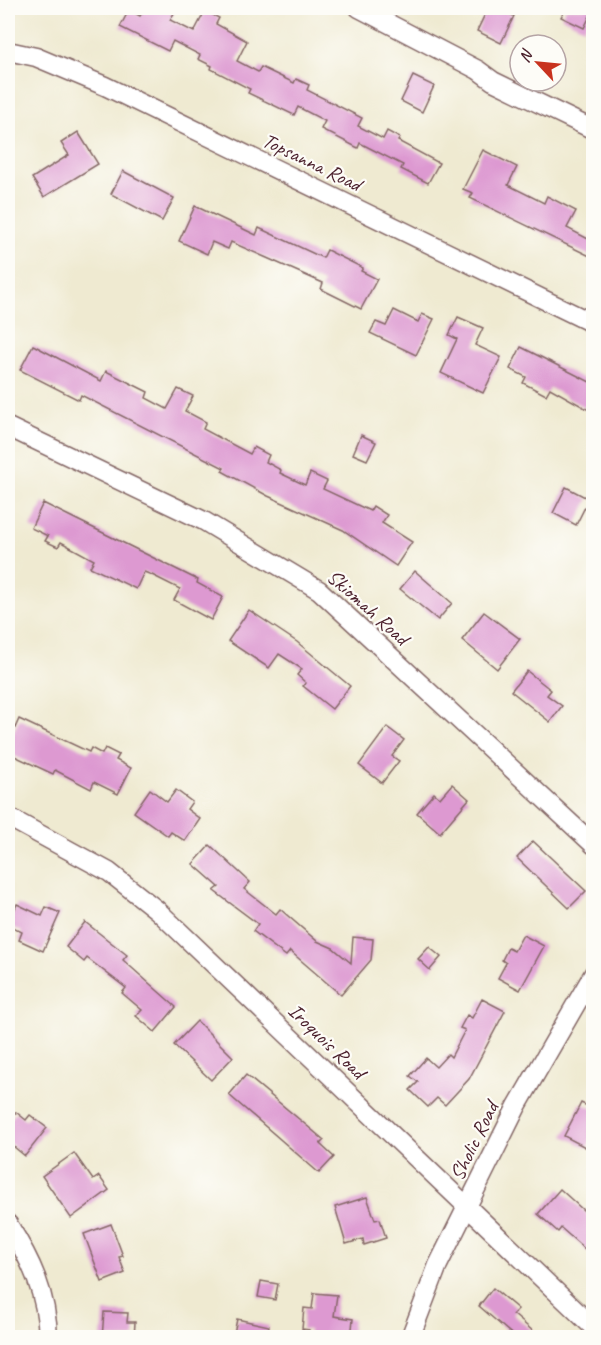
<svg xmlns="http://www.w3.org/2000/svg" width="601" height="1345" font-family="Caveat,sans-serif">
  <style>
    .building { fill: #dd99d1 }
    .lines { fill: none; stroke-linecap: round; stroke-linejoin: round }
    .minor-casing { stroke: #846665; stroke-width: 21 }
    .minor { stroke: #fff; stroke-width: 18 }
    .labels { text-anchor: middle; stroke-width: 4.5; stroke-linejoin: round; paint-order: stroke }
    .street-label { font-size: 21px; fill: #4a1f2b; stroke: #fdfcf7 }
  </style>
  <rect width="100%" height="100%" fill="#fdfcf7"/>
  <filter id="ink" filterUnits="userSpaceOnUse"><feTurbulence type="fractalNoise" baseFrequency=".0167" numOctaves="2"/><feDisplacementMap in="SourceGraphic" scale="12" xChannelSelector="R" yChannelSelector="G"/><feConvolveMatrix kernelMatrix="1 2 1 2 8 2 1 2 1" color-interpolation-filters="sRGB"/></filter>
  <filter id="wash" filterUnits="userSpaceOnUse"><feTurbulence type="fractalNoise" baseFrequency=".008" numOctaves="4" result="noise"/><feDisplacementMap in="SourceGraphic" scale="24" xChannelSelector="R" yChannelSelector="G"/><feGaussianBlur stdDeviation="1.35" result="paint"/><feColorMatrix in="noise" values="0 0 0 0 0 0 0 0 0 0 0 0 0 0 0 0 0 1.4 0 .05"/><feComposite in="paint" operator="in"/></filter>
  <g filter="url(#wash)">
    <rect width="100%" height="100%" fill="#efead1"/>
    <g id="blocks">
      <g class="building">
        <polygon points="145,8 177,8 170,20 194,32 205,11 219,18 216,24 247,41 237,61 258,72 261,67 294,83 296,79 309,85 307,90 362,118 358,126 383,139 387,131 400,138 398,141 439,163 428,183 401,169 403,165 360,143 358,148 321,129 325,121 298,107 294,115 248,93 250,89 211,69 212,66 198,59 200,55 173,41 168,51 120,27 129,10 140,16"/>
        <polygon points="488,8 510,8 507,13 514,16 501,43 477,31"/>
        <polygon points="566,8 594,8 584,28 561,17"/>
        <polygon points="413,76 434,86 422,112 401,101"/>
        <polygon points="78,132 98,164 44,197 32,178 69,155 61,143"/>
        <polygon points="483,150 517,167 508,185 544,203 547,196 576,211 567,228 594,242 594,258 470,198 473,193 463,189"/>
        <polygon points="123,171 174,198 162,221 111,194"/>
        <polygon points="195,206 256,235 259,228 323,258 327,250 363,268 361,271 377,279 361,309 321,289 323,283 231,242 228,249 212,242 207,254 179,241"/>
        <polygon points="394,310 418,322 422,314 434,319 416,355 370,333 376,322 386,326"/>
        <polygon points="458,317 483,328 475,345 501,357 483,393 441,373 457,339 449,335"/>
        <polygon points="33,345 101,381 106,371 148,392 146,398 167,409 178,389 193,396 185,411 206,422 203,429 250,454 254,447 269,455 266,462 281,470 280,473 305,485 310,473 327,481 323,489 370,511 373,506 387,515 382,523 412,542 396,566 343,530 268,496 222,471 224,468 81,395 79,400 20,370"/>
        <polygon points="521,347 594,384 594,413 550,388 546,395 523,383 526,377 510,369"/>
        <polygon points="361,435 376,442 367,460 353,454"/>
        <polygon points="566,487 589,499 576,525 553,513"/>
        <polygon points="43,503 198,580 197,583 223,597 211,620 174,600 180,589 152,575 144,572 136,589 90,567 94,560 61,542 58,547 45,541 48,536 31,528"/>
        <polygon points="415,571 452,603 438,620 400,589"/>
        <polygon points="249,610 297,642 350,686 332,709 303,686 306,683 297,675 302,669 279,654 269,668 228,641"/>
        <polygon points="484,612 520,639 497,669 462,640"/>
        <polygon points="527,671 551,690 547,695 562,706 550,722 511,691"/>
        <polygon points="19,719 89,752 91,748 102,754 105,748 119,755 116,760 131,768 118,794 94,782 91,789 55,770 53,774 8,753 8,744"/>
        <polygon points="387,727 404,740 392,756 399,761 382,783 359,765"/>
        <polygon points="452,784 469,799 440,833 417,813 434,793 440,798"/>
        <polygon points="150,789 167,802 176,790 192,802 187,809 200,819 185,841 171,832 168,836 134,812"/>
        <polygon points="533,841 586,891 569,908 517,858"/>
        <polygon points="210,845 250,882 244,889 276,914 280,909 317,941 333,948 351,963 353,937 373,939 371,960 341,995 290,951 286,956 253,931 258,924 214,891 219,887 193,864"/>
        <polygon points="17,904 42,916 46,907 60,913 43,951 19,940 22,932 8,925"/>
        <polygon points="85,922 127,955 123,960 176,1007 155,1032 136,1016 142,1010 122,993 126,988 87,958 84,962 66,947"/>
        <polygon points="523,935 544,946 520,990 498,978 506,963 502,960 508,948 514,951"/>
        <polygon points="429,947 441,957 430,970 418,959"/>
        <polygon points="482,999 505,1011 469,1079 445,1105 437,1098 428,1107 410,1090 418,1082 410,1076 426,1058 436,1067 448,1054 451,1057 465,1030 460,1028 467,1015 472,1018"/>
        <polygon points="197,1021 233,1057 211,1080 174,1045"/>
        <polygon points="246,1075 324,1140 320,1144 334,1157 319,1173 229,1095"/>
        <polygon points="581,1103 594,1109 594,1135 587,1148 564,1136"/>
        <polygon points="16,1112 26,1120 30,1115 47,1128 25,1156 8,1142 8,1122"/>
        <polygon points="74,1153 93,1180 99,1176 109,1190 71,1218 42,1176"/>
        <polygon points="560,1189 594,1220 594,1257 561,1228 558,1232 538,1214"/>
        <polygon points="367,1197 375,1220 380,1219 386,1238 364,1245 363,1239 346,1244 335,1207"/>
        <polygon points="111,1224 123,1256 119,1257 125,1273 102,1282 84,1234"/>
        <polygon points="261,1281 278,1284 275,1300 258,1297"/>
        <polygon points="493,1288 518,1309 513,1314 541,1338 516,1338 479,1306"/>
        <polygon points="314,1293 337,1295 334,1316 353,1319 351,1338 308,1338 309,1330 302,1329 304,1308 312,1309"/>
        <polygon points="104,1312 128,1313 127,1322 135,1322 134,1338 102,1338"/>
        <polygon points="237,1319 269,1326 266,1338 233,1338"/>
      </g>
    </g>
  </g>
  <g filter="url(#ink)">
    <use href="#blocks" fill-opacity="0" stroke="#846665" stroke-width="1.5"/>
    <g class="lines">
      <g class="minor-casing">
        <g id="minor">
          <polyline points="359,8 478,70 493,81 594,130"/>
          <polyline points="8,51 36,57 105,86 594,324"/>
          <polyline points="8,427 204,521 319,590 594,845"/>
          <polyline points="8,817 109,872 157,910 594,1328"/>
          <path d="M8 1224C31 1260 47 1294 48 1338"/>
          <polyline points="410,1338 438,1265 517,1106 594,973"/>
        </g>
      </g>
      <use href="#minor" class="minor"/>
    </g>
  </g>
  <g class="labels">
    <g class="street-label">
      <text transform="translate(312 162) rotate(26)" y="7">Topsanna Road</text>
      <text transform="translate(368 607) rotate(42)" y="7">Skiomah Road</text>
      <text transform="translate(327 1041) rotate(44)" y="7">Iroquois Road</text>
      <text transform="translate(474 1141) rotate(-64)" y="7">Sholic Road</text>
    </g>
  </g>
  <rect width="601" height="1345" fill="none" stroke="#fdfcf7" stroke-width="30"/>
  <g transform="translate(538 63) rotate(296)"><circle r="28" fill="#fdfcf7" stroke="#b5a4a5" stroke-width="1.5"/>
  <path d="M0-4.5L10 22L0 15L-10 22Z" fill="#c8321e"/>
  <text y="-9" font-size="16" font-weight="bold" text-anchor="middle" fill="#4a1f2b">N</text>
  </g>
</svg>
